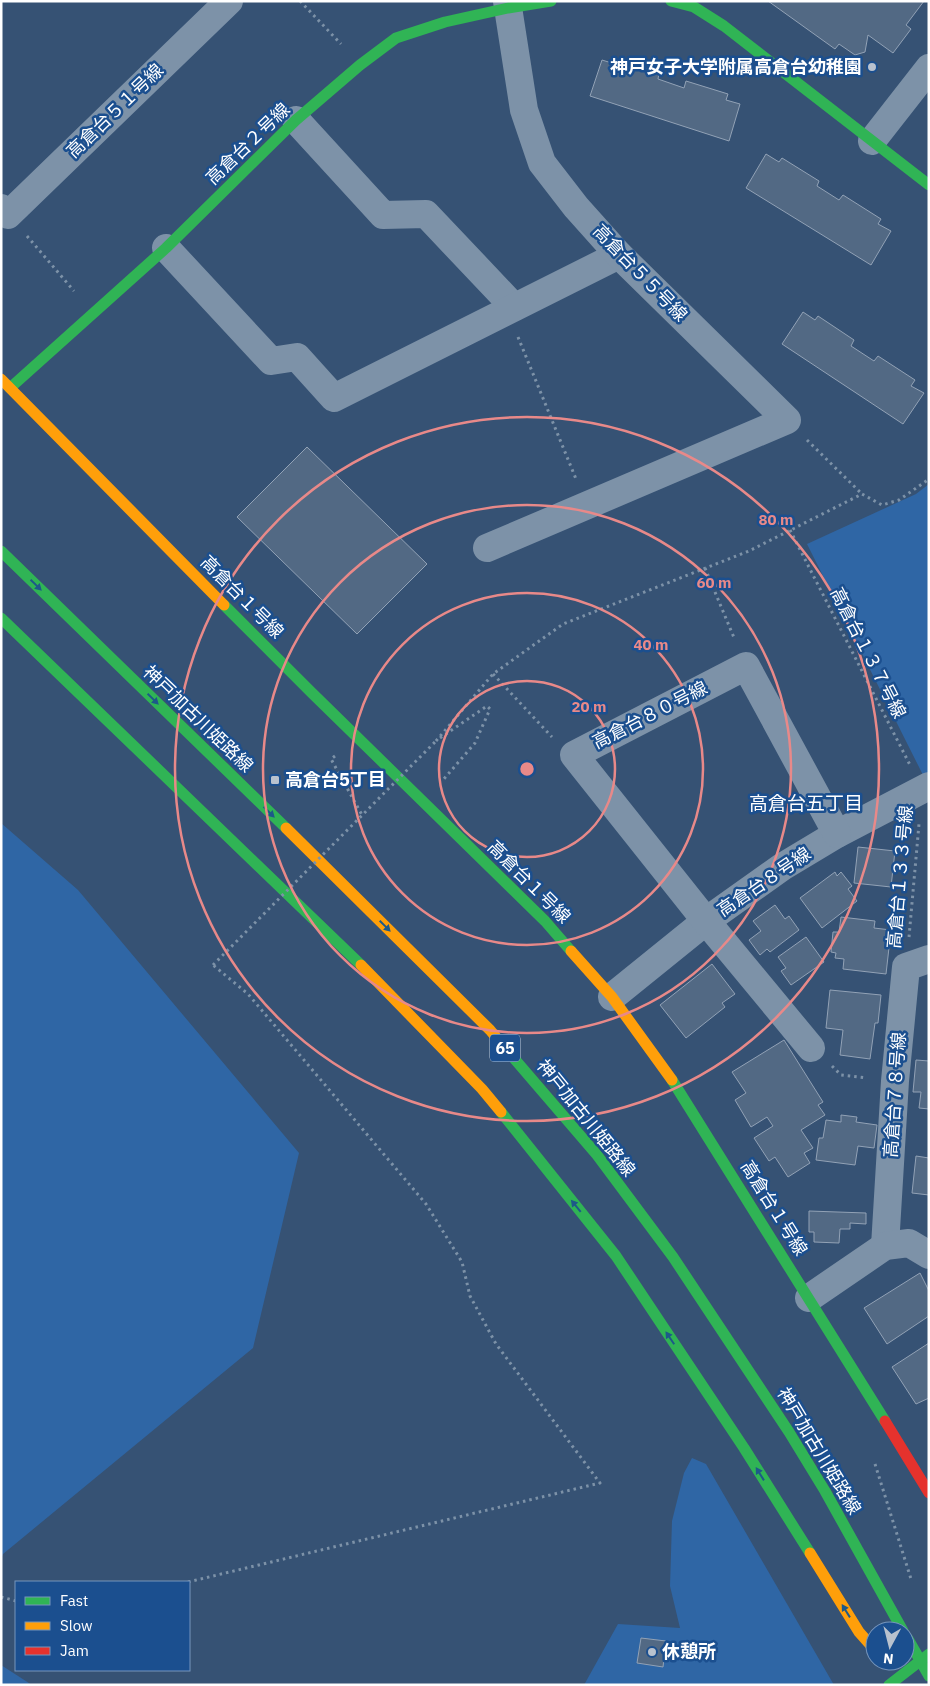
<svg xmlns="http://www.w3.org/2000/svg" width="930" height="1686" font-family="'IBM Plex Sans','Noto Sans JP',sans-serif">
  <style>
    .green { fill: #2f66a5 }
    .building { fill: #526984; stroke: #92a2b6 }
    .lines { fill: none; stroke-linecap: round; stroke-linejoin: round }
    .path { stroke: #7d92a8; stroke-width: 3; stroke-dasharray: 2.5 4; stroke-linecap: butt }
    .street { stroke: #7d92a8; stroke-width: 28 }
    .fast { stroke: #30b455; stroke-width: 11 }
    .slow { stroke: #ff9f0a; stroke-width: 11 }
    .jam { stroke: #e5322d; stroke-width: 11 }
    .path-bridge { stroke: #7d92a8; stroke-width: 3; stroke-dasharray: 2.5 4; stroke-linecap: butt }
    .fast-bridge { stroke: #30b455; stroke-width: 11 }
    .oneway { fill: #1d5989 }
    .ring { fill: none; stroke: #e88989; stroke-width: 2.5 }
    .poi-dot { fill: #b9c2ce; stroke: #1b4f8f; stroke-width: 2 }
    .labels { text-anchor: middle; stroke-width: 5; stroke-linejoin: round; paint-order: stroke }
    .shield { fill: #1b4f8f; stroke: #bbcadd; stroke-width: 1 }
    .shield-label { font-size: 16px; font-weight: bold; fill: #fff }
    .poi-label { font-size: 18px; font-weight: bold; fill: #fff; stroke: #1b4f8f; text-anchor: start }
    .street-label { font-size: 18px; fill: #fff; stroke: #1b4f8f }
    .neighbourhood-label { font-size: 19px; fill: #fff; stroke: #1b4f8f }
    .centre { fill: #e88989; stroke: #1b4f8f; stroke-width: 2.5 }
    .ring-label { font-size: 15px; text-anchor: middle; font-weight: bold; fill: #e88989; stroke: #1b4f8f; stroke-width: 5; stroke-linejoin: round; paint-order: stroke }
  </style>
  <rect width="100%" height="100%" fill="#365274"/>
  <g class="green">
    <polygon points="929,484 929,773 923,775 807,544 916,494"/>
    <polygon points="1,823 78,890 299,1153 253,1348 3,1554 1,1559"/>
    <polygon points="692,1458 706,1464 834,1685 584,1685 618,1624 680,1628 670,1586 672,1521 684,1473"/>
    <polygon points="1,1665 32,1685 1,1685"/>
  </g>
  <g class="building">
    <polygon points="768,1 924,1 906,25 911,29 893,53 868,35 865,52 855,55 839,44 835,49"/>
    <polygon points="617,59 659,73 658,79 684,88 686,81 728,94 726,100 740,104 729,141 590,96 602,60 615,64"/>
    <polygon points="766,154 779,162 782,158 819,181 817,186 839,200 843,195 881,219 878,224 891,231 871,265 746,188"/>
    <polygon points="803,312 815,320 818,316 854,340 851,346 874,361 878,356 915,380 911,386 924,393 903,424 782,344"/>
    <polygon points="307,447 427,564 357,634 237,517"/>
    <polygon points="858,847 895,851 891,887 854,883"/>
    <polygon points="835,872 837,876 841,872 852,886 848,889 857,901 822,928 800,898"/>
    <polygon points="775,905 785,919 789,916 799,930 770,952 767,949 760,955 749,940 761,931 753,921"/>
    <polygon points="841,917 875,921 874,928 891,930 886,974 843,969 844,959 835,958 836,953 831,952 833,932 839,932"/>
    <polygon points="806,937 824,962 791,985 781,971 786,968 778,957"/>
    <polygon points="712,964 735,994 722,1003 725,1007 686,1038 660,1005"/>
    <polygon points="830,990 881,995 878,1023 875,1023 870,1059 840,1055 843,1030 826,1028"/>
    <polygon points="784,1040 823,1102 818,1105 825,1115 801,1130 813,1148 804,1153 810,1163 788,1177 775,1157 769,1161 754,1138 773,1126 767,1117 751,1127 735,1100 746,1093 732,1072"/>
    <polygon points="916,1060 929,1061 929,1109 919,1108 921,1092 913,1092"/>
    <polygon points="841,1115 857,1117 856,1122 877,1125 874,1148 858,1146 855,1165 816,1160 819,1138 823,1138 826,1120 841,1122"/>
    <polygon points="916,1156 929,1158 929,1195 912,1193"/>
    <polygon points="809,1211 866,1213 866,1224 850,1223 850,1229 840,1229 839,1243 814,1242 814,1232 809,1232"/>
    <polygon points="920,1273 929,1291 929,1316 887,1344 864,1308"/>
    <polygon points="929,1343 929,1398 916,1404 892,1367"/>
    <polygon points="641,1638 666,1641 663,1667 637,1663"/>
  </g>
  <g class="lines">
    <g class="path">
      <polyline points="300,1 341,44"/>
      <polyline points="27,236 74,291"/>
      <polyline points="518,337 576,479"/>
      <polyline points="807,440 862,494"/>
      <polyline points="790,530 910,765"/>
      <polyline points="705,568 735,640"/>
      <polyline points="493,674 552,737"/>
      <polyline points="440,738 487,706 490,709 475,743 443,780"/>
      <polyline points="436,741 493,674 563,624 749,551 862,494 882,505 899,500 929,479"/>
      <polyline points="335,756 331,759 362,815"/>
      <polyline points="909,937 919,824"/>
      <polyline points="832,1066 841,1075 867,1078"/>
      <polyline points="875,1464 911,1579"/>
      <polyline points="188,1582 600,1483 496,1344 470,1296 462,1262 426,1204 248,994 213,965"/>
      <polyline points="1,1597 16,1601"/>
    </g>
    <g class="street">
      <polyline points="296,120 383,215 426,214 514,307"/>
      <polyline points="872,141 929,68"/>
      <polyline points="1,208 8,215 229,1"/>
      <polyline points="166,248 271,361 297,357 334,398 619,255"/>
      <polyline points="487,548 787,420 619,255 576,207 542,163 524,110 507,1"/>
      <polyline points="612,997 706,921 782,867 837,834 929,786"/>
      <polyline points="811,1048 706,921 574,755 746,666 837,834"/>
      <polyline points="885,1246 895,1081 906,967 929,959"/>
      <polyline points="809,1298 885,1246 909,1243 929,1255"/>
    </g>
    <g class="fast">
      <polyline points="671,1 694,7 724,26 929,185"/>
      <polyline points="10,388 166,248 296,120 360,65 396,38 445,22 508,8 551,1"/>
      <polyline points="1,551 286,828"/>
      <polyline points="224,605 312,693 545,921 571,951"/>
      <polyline points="1,618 361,965"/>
      <polyline points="500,1042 597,1155 673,1257 789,1432 825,1491 903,1631"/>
      <polyline points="672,1080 885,1421"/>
      <polyline points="501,1112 616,1256 744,1448 810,1553"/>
      <polyline points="908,1639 929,1676"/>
    </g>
    <g class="slow">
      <polyline points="1,379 224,605"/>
      <polyline points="286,828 490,1030 500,1042"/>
      <polyline points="571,951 612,997 672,1080"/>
      <polyline points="361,965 482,1089 501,1112"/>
      <polyline points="810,1553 859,1632 875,1650"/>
    </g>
    <polyline class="jam" points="885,1421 929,1493"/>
    <polyline class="path-bridge" points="213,965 436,741"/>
    <polyline class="fast-bridge" points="889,1685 929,1654"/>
  </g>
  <defs><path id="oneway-solid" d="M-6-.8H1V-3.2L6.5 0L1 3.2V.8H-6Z" transform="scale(1.25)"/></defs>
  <g class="oneway">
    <use href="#oneway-solid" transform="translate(36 585) rotate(44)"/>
    <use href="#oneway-solid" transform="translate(153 699) rotate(44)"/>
    <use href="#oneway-solid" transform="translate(269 812) rotate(44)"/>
    <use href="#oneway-solid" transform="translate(385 926) rotate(45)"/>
    <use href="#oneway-solid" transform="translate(576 1206) rotate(-129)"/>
    <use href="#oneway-solid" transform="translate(670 1338) rotate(-124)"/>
    <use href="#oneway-solid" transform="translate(760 1474) rotate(-122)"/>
    <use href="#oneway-solid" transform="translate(846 1611) rotate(-122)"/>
  </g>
  <g class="ring">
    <circle cx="527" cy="769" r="88"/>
    <circle cx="527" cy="769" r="176"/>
    <circle cx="527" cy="769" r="264"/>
    <circle cx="527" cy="769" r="352"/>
  </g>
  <g class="poi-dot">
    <circle cx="872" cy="67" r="5"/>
    <rect x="270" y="775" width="10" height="10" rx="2.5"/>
    <circle cx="652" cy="1652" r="5"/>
  </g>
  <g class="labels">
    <rect class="shield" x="490" y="1034.5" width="30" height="27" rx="4"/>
    <g class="shield-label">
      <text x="505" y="1054">65</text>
    </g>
    <g class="poi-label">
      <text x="862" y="73" text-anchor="end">神戸女子大学附属高倉台幼稚園</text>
      <text x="285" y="786">高倉台5丁目</text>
      <text x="662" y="1658">休憩所</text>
    </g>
    <g class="street-label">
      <text transform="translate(115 111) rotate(-44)" y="6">高倉台５１号線</text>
      <text transform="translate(248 144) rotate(-44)" y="6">高倉台２号線</text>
      <text transform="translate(640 273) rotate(46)" y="6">高倉台５５号線</text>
      <text transform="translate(242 597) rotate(45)" y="6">高倉台１号線</text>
      <text transform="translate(868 653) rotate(63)" y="6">高倉台１３７号線</text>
      <text transform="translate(650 715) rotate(-27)" y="6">高倉台８０号線</text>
      <text transform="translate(198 719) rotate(44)" y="6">神戸加古川姫路線</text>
      <text transform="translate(900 877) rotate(-85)" y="6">高倉台１３３号線</text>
      <text transform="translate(529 882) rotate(45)" y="6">高倉台１号線</text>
      <text transform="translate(764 882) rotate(-34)" y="6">高倉台８号線</text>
      <text transform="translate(895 1095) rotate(-86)" y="6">高倉台７８号線</text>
      <text transform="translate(586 1118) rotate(51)" y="6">神戸加古川姫路線</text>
      <text transform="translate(774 1208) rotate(58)" y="6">高倉台１号線</text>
      <text transform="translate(819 1451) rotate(59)" y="6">神戸加古川姫路線</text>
    </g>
    <g class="neighbourhood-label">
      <text x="806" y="810">高倉台五丁目</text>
    </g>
  </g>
  <circle cx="527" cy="769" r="8" class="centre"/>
  <g class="ring-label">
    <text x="776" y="525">80 m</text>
    <text x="714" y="588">60 m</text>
    <text x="651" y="650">40 m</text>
    <text x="589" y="712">20 m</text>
  </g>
  <rect width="930" height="1686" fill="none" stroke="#ffffff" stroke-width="5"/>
  <rect x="15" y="1581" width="175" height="90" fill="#1b4f8f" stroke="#7695bc"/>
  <rect x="25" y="1597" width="25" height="8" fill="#30b455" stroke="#7695bc"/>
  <text x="60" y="1606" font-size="15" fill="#ffffff">Fast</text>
  <rect x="25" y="1622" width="25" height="8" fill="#ff9f0a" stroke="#7695bc"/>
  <text x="60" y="1631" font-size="15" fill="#ffffff">Slow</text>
  <rect x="25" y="1647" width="25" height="8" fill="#e5322d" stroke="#7695bc"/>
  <text x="60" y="1656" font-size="15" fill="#ffffff">Jam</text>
  <g transform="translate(890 1646) rotate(187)"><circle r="24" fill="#1b4f8f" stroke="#7695bc"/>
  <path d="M0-4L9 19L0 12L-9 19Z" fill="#b9c2ce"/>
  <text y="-8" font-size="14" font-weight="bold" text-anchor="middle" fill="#ffffff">N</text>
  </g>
</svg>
